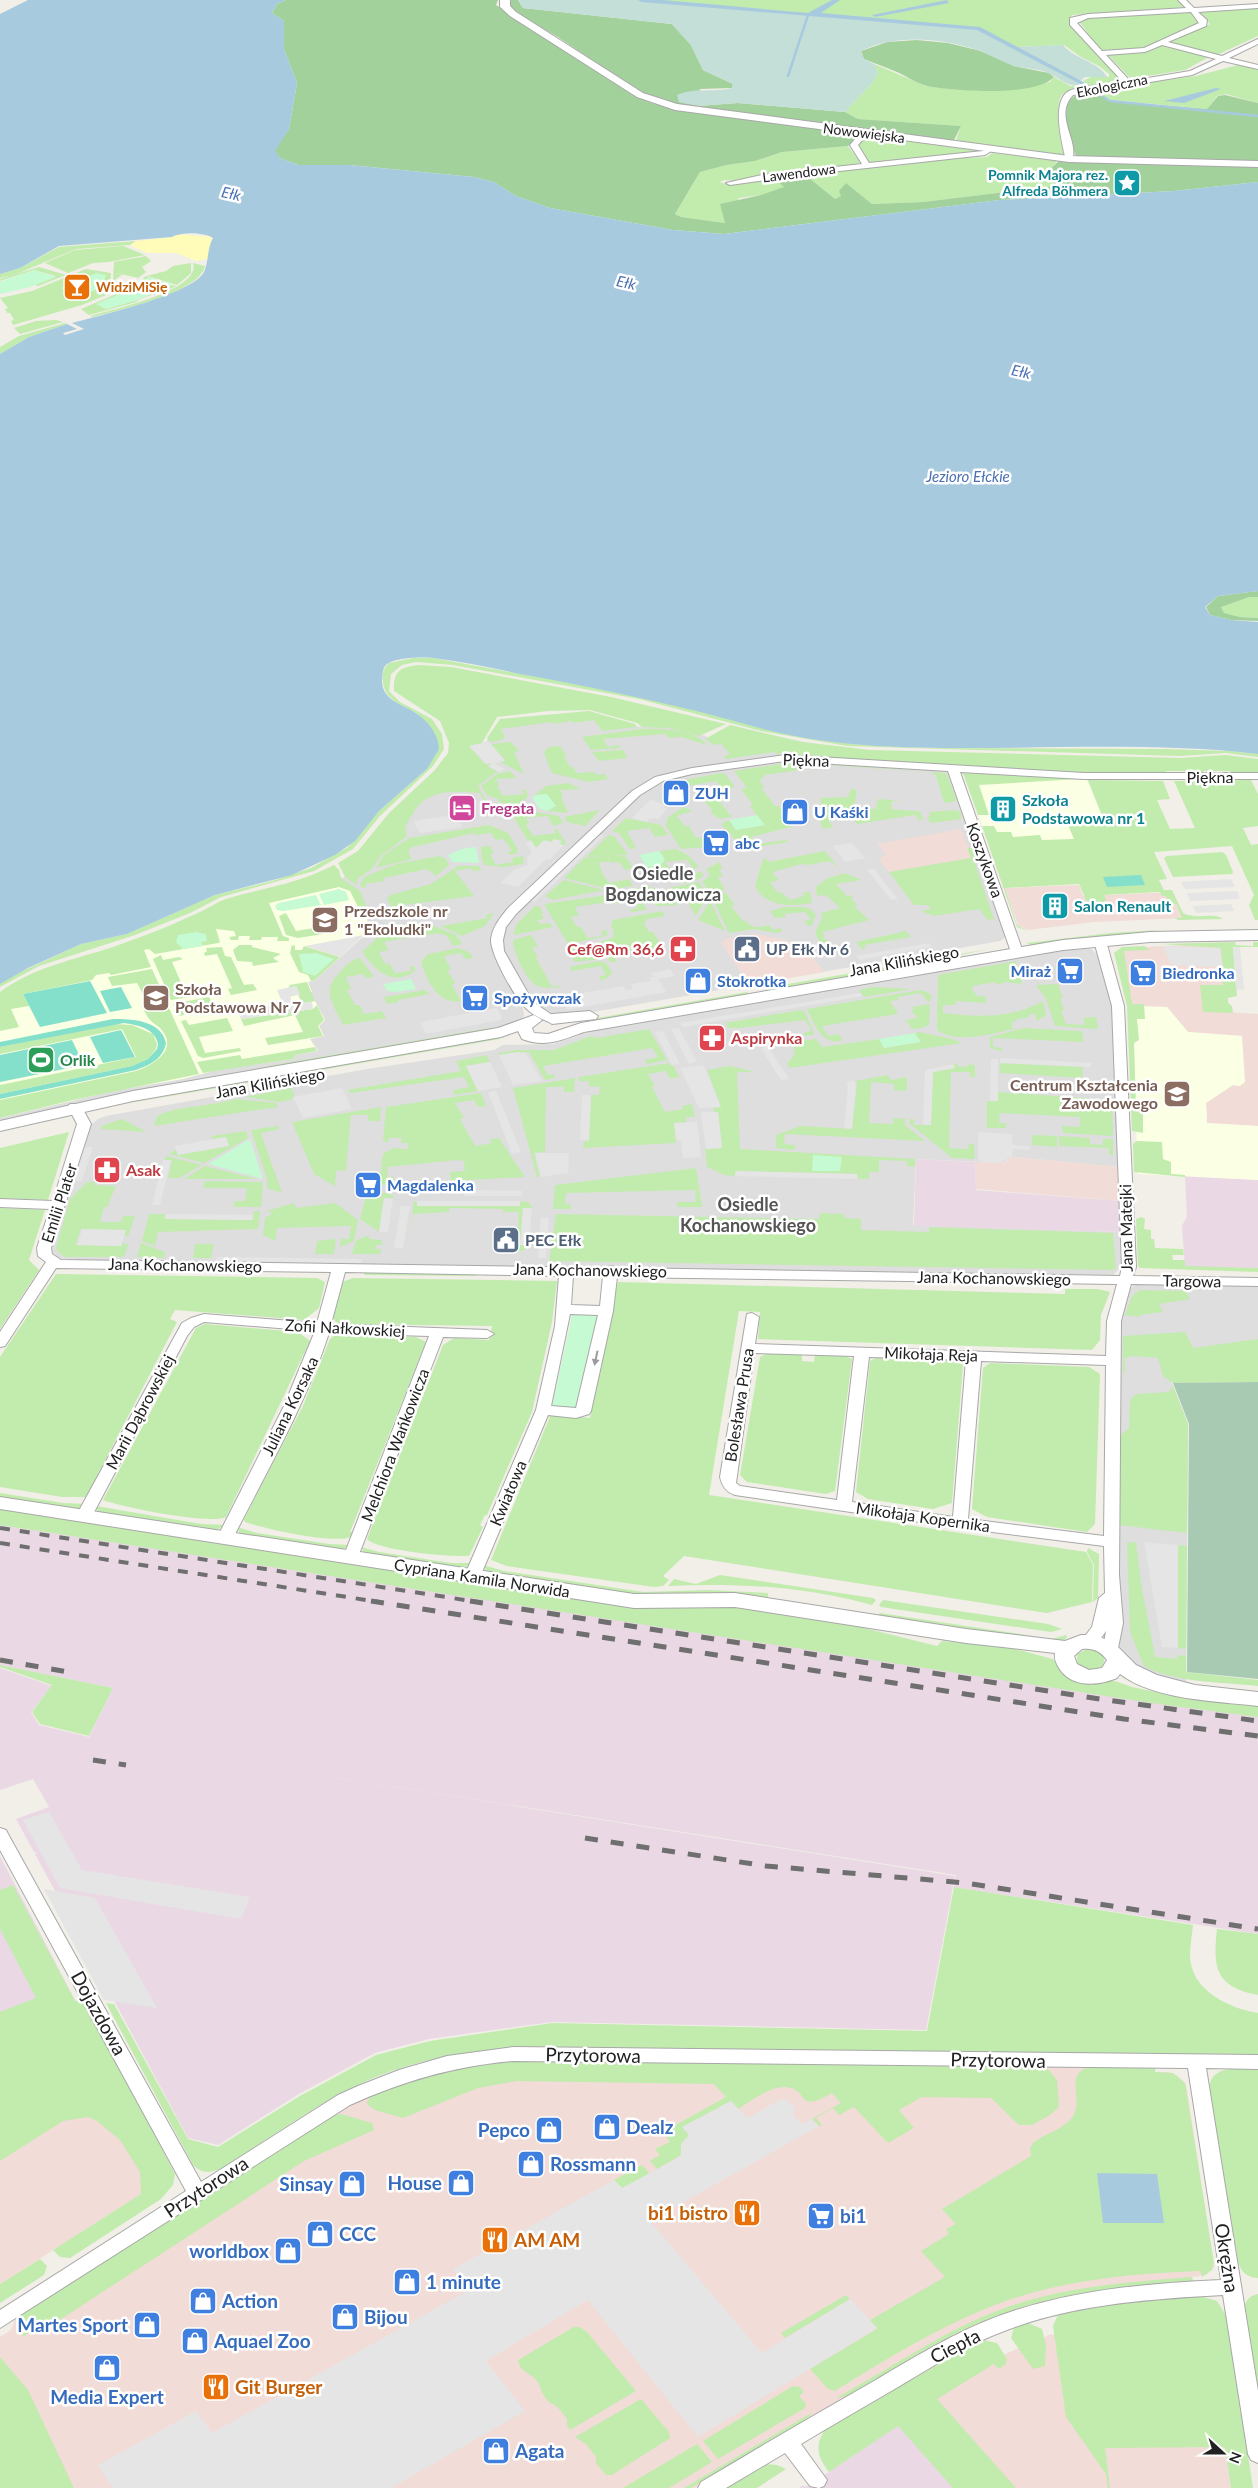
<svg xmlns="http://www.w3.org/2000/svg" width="1258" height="2488" font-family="Lato,sans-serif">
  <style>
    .residential { fill: #dfdede }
    .commercial { fill: #f2dcd7 }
    .industrial { fill: #ead9e4 }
    .education { fill: #fbffe3 }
    .grass { fill: #c2ebae; fill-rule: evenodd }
    .forest { fill: #a3d19c }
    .wetland { fill: #c4dfd7 }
    .sand { fill: #fffbb8 }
    .cemetery { fill: #a8cab3 }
    .park { fill: #c5fad2 }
    .pitch { fill: #85e0cb }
    .parking { fill: #e5e5e5 }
    .water { fill: #a8cadf }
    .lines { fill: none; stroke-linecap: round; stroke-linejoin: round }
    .stream { stroke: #a8cadf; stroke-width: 2.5 }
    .canal { fill: #a8cadf; fill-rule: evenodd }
    .minor-casing { stroke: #a8a8a8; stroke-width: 2 }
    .tertiary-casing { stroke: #a8a8a8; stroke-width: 2 }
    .minor { fill: #fff; fill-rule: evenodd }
    .tertiary { fill: #fff; fill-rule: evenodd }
    .rail-far1 { stroke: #6f6f6f; stroke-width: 4; stroke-dasharray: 10 10; stroke-linecap: butt }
    .rail { stroke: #6f6f6f; stroke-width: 5; stroke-dasharray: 13 13; stroke-linecap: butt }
    .oneway { fill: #9b9b9b }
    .labels { text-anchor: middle; stroke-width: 5; stroke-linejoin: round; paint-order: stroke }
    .far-street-label { font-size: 14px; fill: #212121; stroke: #fff }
    .far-culture-label { font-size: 14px; font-weight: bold; fill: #0d838f; stroke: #fff; text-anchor: end }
    .far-food-label { font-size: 14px; font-weight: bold; fill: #c56008; stroke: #fff; text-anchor: start }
    .far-water-label { font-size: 15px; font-style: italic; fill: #4b6fb3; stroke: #fff }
    .street-label { font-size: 16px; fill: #212121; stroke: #fff }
    .shop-label { font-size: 16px; font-weight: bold; fill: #366cbe; stroke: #fff; text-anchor: start }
    .culture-label { font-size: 16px; font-weight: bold; fill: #0d838f; stroke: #fff; text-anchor: start }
    .hotel-label { font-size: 16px; font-weight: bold; fill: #b23c85; stroke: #fff; text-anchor: start }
    .education-label { font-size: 16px; font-weight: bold; fill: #785e54; stroke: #fff; text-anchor: start }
    .health-label { font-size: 16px; font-weight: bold; fill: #be3a42; stroke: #fff; text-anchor: start }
    .service-label { font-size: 16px; font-weight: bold; fill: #4e5e75; stroke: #fff; text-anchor: start }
    .leisure-label { font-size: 16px; font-weight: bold; fill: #27864d; stroke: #fff; text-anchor: start }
    .neighbourhood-label { font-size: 18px; font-weight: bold; fill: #545454; stroke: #fff }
    .near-street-label { font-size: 19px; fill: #212121; stroke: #fff }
    .near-shop-label { font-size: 19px; font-weight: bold; fill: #366cbe; stroke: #fff; text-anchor: start }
    .near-food-label { font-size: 19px; font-weight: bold; fill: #c56008; stroke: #fff; text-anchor: start }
  </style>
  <rect width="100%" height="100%" fill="#f1efe7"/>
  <g class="residential">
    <polygon points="578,713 635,727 657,725 693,731 710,738 797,750 797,757 760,758 679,771 654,779 638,788 494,932 522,1003 524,1016 520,1020 505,1027 0,1122 0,1006 244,900 345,877 396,827 467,745 486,742 498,723"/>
    <polygon points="783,760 942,771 950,773 1006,937 1000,941 576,1015 547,1013 536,1004 504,953 502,937 509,921 636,797 663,781 688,774"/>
    <polygon points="1082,949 1091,949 1098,955 1112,996 1119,1167 1012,1157 1003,1163 916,1159 913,1225 1121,1232 1122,1266 1113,1275 69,1260 59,1258 52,1252 51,1245 91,1125 98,1119 106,1116 367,1069 494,1050 503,1045 553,1044 598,1029 620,1027 1036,952"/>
    <polygon points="1139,1284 1258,1285 1258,1381 1172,1383 1188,1424 1186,1686 1143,1675 1115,1641 1119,1321 1130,1288"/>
  </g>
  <g class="commercial">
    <polygon points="961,829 972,858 889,872 881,863 880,858 886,854 877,844"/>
    <polygon points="1079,885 1083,896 1170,892 1182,918 1094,922 1028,930 1018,925 1005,888"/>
    <polygon points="756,934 803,944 824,972 754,984 747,982 721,943 726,939"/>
    <polygon points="1226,943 1230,988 1212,1011 1258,1014 1258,1126 1207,1123 1206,1103 1233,1085 1240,1086 1242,1036 1188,1032 1167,1007 1131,1006 1123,948"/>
    <polygon points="1012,1157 1119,1167 1120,1201 976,1189 975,1162 1004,1163"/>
    <polygon points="522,2061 1155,2068 1155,2072 1169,2072 1178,2076 1185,2083 1187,2090 1214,2267 1206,2275 1192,2277 1193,2281 1104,2291 1066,2297 998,2315 965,2330 892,2370 695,2488 0,2488 0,2337 11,2330 15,2320 330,2116 374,2093"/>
    <polygon points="119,2086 149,2189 0,2284 0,2148"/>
    <polygon points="1176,2313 1208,2336 1231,2488 953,2488 892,2418 967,2371 1049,2335"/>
  </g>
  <g class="industrial">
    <polygon points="916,1159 975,1162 976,1190 1120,1201 1121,1232 914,1226"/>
    <polygon points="1185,1176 1258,1180 1258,1268 1185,1267 1182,1226 1187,1216"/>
    <polygon points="0,1525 1258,1717 1258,1934 954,1887 956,1875 275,1768 955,1876 926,2030 552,2022 429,2039 375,2053 299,2094 218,2145 188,2138 35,1854 37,1853 34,1852 16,1819 49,1807 33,1779 0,1790 0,1668 52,1686 31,1712 39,1725 89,1737 113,1688 0,1665"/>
    <polygon points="0,1856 76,2002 0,2029"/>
    <polygon points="898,2425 953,2488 799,2488 803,2485 805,2487 817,2480"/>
  </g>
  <g class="education">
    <polygon points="968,774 1087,780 1124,869 1163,892 1084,896 1079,884 1005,888 964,775"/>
    <polygon points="337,884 356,892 360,906 371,928 368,929 368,932 315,980 308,982 312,992 298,995 302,1003 315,1001 325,1020 319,1026 324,1036 310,1039 318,1051 295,1055 293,1059 217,1070 183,1079 113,1091 0,1118 0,1011 27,983 250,905"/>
    <polygon points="1131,1006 1167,1007 1188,1032 1242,1036 1245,1082 1240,1086 1233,1085 1206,1103 1207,1123 1258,1126 1258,1180 1138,1174"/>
  </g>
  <g class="grass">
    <polygon points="641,0 1179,0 1186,7 1106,13 1104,11 1105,13 1087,14 1084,12 1085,14 1072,15 1069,22 1073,29 1116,75 1116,79 1107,84 1090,86 1083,81 1091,77 1109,77 1109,74 1099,66 1081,57 1064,45 1017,47 978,28"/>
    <polygon points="1258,8 1258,36 1219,54 1214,55 1169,43 1210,24 1200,13 1202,11"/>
    <polygon points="1187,12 1192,13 1201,23 1145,49 1102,52 1078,20 1082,18"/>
    <polygon points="1161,46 1209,57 1185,70 1135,78 1129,77 1108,55 1150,51"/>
    <path d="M874 64 926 86 953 89 997 91 1050 82 1054 77 1070 86 1079 85 1084 88C1078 89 1069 89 1064 93 1051 101 1065 141 1065 155L959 143 960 141 956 140 961 126 858 119 845 112 871 84 878 73Z"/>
    <polygon points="1238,65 1258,70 1258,103 1226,94 1217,96 1207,109 1111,100 1094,90 1196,76"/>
    <polygon points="865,136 982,151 870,164 857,145"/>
    <polygon points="848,146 861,163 736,181 725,180 719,182 732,185 774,178 811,210 761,195 739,198 725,223 681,217 675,214 700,172 727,165 755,161 782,152"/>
    <polygon points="992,153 1057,161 1051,168 1055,186 923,202 872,204 846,183 841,196 835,199 803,173 903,165 959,158 987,157"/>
    <polygon points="136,241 130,245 76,249 14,275 0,278 0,274 20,268 59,247"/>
    <polygon points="123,246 145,255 109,262 93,263 68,273 45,263 75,250"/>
    <polygon points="146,256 151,261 142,267 146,272 138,278 116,273 122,275 113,281 114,262"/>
    <polygon points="191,263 191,273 177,285 147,276 166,271 173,266"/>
    <path d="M193 263 205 266C199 293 118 310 93 317L90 316C109 310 202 291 193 263Z"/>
    <polygon points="39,267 66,275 38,286 33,284 56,276 34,270 0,281 0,279"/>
    <polygon points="86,269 111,273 110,284 97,291 111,293 82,305 13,325 11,321 14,320 10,313 7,313 5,309 8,308 0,298 32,291"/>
    <path d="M146 276 176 286C167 291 141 297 136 302L89 315 81 309 135 286ZM149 277 173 285 137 300 106 309 97 304 130 290Z"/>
    <polygon points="56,320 63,322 20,334 14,328 36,321"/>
    <polygon points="65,323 67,324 29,337 0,354 0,347 19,336"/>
    <polygon points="1249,597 1258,597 1258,618 1240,617 1223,613 1221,606"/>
    <path d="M413 658H433L616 691 683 706 757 727 853 744 931 748 1164 749 1229 751 1258 754V757L1226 753 1180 756 847 746 761 731 639 699 453 665 416 662 402 665 391 674 389 691 400 702 432 719 442 734 444 749 433 766 380 816 353 849 314 871 221 897 190 913 135 935 39 966 0 987V984L10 977 81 944 127 934 215 895 272 881 311 868 348 847 379 811 427 769 418 714C402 705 381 699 383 677 383 671 384 668 389 663Z"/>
    <path d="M420 665 451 667 611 697 726 724 699 736 669 728 642 727 637 723 590 710 548 711 497 717 482 743 469 746 485 764 494 763 488 767 499 772 508 770 495 773 478 786 487 802 494 804 486 805 480 793C460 791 432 789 418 806 413 812 409 820 405 827L407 836 381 856 371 870 358 878 356 885 345 877 338 863 358 851 389 813 434 771 448 753 449 743 440 721 394 691C393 670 401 667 420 665Z"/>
    <polygon points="589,711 635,724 637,727 602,731 594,720 574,723 572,721 554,724 552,722 501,729 505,737 502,740 490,742 487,738 500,719"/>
    <polygon points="730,725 803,742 870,750 1181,758 1225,755 1258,759 1258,774 1231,774 1229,771 1204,771 1204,774 1193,774 1192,771 1166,771 1167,775 1103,774 797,756 797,753 779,753 779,756 775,752 726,759 724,756 730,754 721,744 714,745 705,739"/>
    <path d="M640 729C659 728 695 729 707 745L681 737 669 738 665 734 603 739 608 747 619 745 621 748 591 750 582 737Z"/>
    <polygon points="511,742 519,751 514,752 524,774 500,762 505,760 491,744"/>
    <polygon points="555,746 561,747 566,755 564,756 570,767 573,767 577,773 594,772 597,775 605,774 608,779 589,782 552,773 544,753 547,748"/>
    <polygon points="624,750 627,758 599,761 592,752"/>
    <polygon points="795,762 804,762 806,769 765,775 760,781 764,788 762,789 775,806 779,806 795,826 751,837 757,844 786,840 788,842 744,849 721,824 729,820 736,830 764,825 750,806 753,805 741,789 747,788 734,771"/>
    <polygon points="810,763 946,773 957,801 944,803 936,775 930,772 811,764 815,782"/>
    <polygon points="510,771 516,778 496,779 499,785 497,786 503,796 524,794 522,790 526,789 528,797 518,804 500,803 497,798 488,796 481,786 497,774"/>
    <polygon points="721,773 725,774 735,787 722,789 716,781 682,787 683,789 666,793 662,787 689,779"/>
    <polygon points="963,773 1077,778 1078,779 979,785 989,815 978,815"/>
    <path d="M1088 780 1163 781 1170 799 1157 800 1170 829 1195 828 1174 781 1251 780 1258 794V826L1243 828 1251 845 1258 844V920H1255L1249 905 1254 895 1232 846 1154 852 1167 879 1159 880 1164 890H1172L1183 913C1195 920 1212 912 1223 919L1178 920 1175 918H1182L1176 904H1169L1166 896H1162L1160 892 1104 895 1109 908 1090 909 1079 884 1005 888 1017 925 1028 931 1017 927 982 826H994L997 832H1011L1013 837 1040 835 1042 840 1074 839 1068 825 1105 823Z"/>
    <polygon points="568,783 581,789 560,790 563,796 561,797 568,813 547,811 555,806 547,794 535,795 546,786"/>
    <polygon points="851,788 857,791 854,807 876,809 878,799 904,801 892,801 891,809 925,812 920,812 923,820 919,820 915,815 857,824 851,816 831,819 829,822 834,827 823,829 818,815 824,815 820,798 848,797"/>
    <polygon points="718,794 724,801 720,802 730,815 734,816 720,819 711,813 712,810 703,799"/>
    <polygon points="684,807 692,811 676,816 686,827 689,826 696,838 701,837 708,847 681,849 666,826 668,817"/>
    <polygon points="519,809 559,816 563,823 553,826 548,816 526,818 529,824 526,825 533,836 556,833 554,829 557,829 566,843 564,845 559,844 561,841 551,842 536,849 531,840 528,841 513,816"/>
    <polygon points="600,810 585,826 567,822 564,817"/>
    <polygon points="955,810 961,812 961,819 931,823 927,817 930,816 929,812"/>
    <polygon points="626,818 661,825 668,835 655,837 649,828 627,831 636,848 630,849 619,833 612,831"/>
    <polygon points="489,825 508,833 518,849 516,850 518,853 509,855 508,852 512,851 504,839 496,840 491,833 475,835 474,833 409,848 410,850 408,851 412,859 376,868 383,856 409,838"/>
    <polygon points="609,835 614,836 628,855 586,857"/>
    <polygon points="490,846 494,853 490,854 496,865 513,862 512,858 523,856 524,862 523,864 503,867 485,865 482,861 481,847"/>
    <polygon points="967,848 973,848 976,857 973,858 994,919 988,920 979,909 934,916 921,911 931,909 928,905 914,905 889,872 971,858"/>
    <path d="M676 849 689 856 699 867 694 869 687 860 665 862 670 869 668 870 675 880 697 878 694 873 701 872 704 875C692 887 673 882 659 880L651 869 647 867 661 864 665 859 659 851Z"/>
    <path d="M825 851 839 868 830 861 808 865 802 864 772 872 779 880 771 882V884L778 893 781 892 790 900 804 896 802 893 810 892 812 903C792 907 765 907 755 886L763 859 766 858 768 862Z"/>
    <polygon points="1222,852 1226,855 1233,872 1232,874 1173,877 1164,858 1167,856"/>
    <polygon points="615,855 626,857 633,868 625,870 619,862 611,863 609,861 598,863 602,870 601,871 609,883 629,879 633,886 610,889 564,878 584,858"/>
    <polygon points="439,856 446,859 449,865 436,876 427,869 384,878 384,881 365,884 367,887 363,888 360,885 364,877 396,864"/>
    <polygon points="720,862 722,869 719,870 723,876 718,877 725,890 710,893 702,882 710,875 706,869"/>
    <path d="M334 865 339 870 341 878 360 891 370 915 365 916 362 909H359L350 891 339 887 269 903 283 936 289 938V941H277L278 937H262L261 940H249L250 936H239L238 940H231L229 937 236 936 234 931 216 929 220 942 218 943 155 954 149 949 144 950 151 967 111 975 109 973 96 975 92 980 23 994 29 1006 11 1009 19 1027 0 1031V992C34 967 73 960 113 947 139 938 165 928 191 916 204 911 216 902 229 898 265 888 300 883 334 865Z"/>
    <polygon points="458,866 479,866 481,870 473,871 471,868 455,871 474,896 403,905 404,908 401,909 405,916 398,918 387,899 390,895 431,884"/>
    <polygon points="845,873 861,880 836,884 847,896 851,895 853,897 851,898 857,905 854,906 869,920 822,932 825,937 822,938 829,941 820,943 815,932 822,919 821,913 840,908 826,895 817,896 816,887 826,879"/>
    <polygon points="564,880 604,890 605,890 553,900 545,896"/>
    <path d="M699 882 707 896 696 916C693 912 690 905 687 902 681 897 673 894 668 888Z"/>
    <polygon points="648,886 670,894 678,905 658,906 626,890"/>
    <polygon points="618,891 646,903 643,904 647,910 631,912 629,910 638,908 633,900 611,904 610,902 575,907 579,916 571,917 577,927 581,927 588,938 603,936 601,931 607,930 607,936 568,944 544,904 600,896"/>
    <path d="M725 892 735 905 731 906 743 921H746C754 930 758 927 769 925L773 930 780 928 783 931 775 933 754 929 729 933 712 898Z"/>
    <polygon points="710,901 725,931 698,920"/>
    <polygon points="535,906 540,907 543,913 541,914 544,919 537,920 540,924 550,923 553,927 513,935 517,924"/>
    <polygon points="784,907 803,907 810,909 816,915 812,925 808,926 804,921 811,919 805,912 784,914 786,917 775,918 770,911"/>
    <polygon points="662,911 665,916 647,919 644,924 649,932 653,932 663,947 612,953 617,962 610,962 598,943 613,937 614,932 611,926 613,920"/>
    <polygon points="286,913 296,931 314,928 316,932 321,931 323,934 298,938 286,935 279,916"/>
    <polygon points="494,913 485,926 462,936 441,926 487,918 486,915"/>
    <path d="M431 925 456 935 462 944 453 946C450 941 448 936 443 934 437 932 394 940 384 942L389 950 379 952 385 964 389 963 395 973 411 971 410 967 415 966V971C391 988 375 969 362 952L380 935Z"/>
    <polygon points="1160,930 1031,946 1027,943 1110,933"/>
    <polygon points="906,931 911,937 864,945 866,948 862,949 856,942"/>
    <path d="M531 935 538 946 532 948 538 957 536 958 552 987 559 985 560 987C552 988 539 989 533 983 524 975 513 951 513 940Z"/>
    <polygon points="1235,942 1236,945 1253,946 1253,942 1258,942 1258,947 1233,947 1237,996 1228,998 1228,1003 1232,1006 1233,1013 1203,1012 1200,985 1223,985 1221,948 1161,944"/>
    <polygon points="590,944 594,945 603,959 575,962 567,950"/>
    <polygon points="239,945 252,945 252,947 281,954 273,958 279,962 253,966 252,962 237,961 233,950"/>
    <polygon points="292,945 295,946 295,950 302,950 304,946 340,957 315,980 311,981 308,975 299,972 290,953"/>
    <polygon points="1144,946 1150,950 1124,951 1132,1004 1144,1004 1145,1019 1137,1019 1139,1040 1134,1043 1136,1106 1143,1106 1143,1133 1132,1131 1127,1006 1114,953 1122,947"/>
    <polygon points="222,947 225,956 231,957 244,985 253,984 257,990 231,995 228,989 232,988 217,954 205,956 204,953 207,951 206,948"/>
    <path d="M459 948 470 953 473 958 465 959 461 953 444 956 451 969 447 970 455 983 452 985 461 1001C438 1005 427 981 421 962L428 954Z"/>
    <polygon points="989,949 876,973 768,992 766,988"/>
    <polygon points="161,955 163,960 179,957 183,959 172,962 187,996 216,993 171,1000 153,959"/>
    <path d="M360 958 374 977 366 978 363 974 346 977 351 989 347 990 355 1005H360L364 1014 382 1011 386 1018 343 1025C333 1003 320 991 341 971 347 965 351 959 360 958Z"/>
    <polygon points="598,961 606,963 612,973 609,977 601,981 599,976 606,975 601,966 572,971 570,967"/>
    <path d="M1016 961 1022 984 1005 982 997 985 995 982 973 986 972 989 977 996H985L986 1003 956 1001 955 1005H943V1013C978 1017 1011 1019 1043 1001L1046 1015 1037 1021 1035 1014H1029L1030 1017 1018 1019 1012 1023V1028H1018C994 1033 959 1045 937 1030L938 975Z"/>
    <polygon points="152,969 167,1002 149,1006 137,983 112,986 108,977"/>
    <polygon points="307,982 315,1001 302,1003 296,986 288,988 290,985"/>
    <polygon points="1058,984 1063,998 1060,998 1064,1010 1061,1011 1066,1024 1085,1025 1083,1018 1096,1017 1098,1029 1055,1026 1046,999 1036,985"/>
    <polygon points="873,987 912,989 864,997 859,990"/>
    <polygon points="425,990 430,994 398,1000 399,1002 387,1004 384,997"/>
    <path d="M921 990 931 994V1000L928 1002 921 993 897 997 899 1000 890 1001 898 1014 822 1026 828 1036 838 1034 842 1039 841 1041C820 1044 815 1024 807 1009Z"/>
    <polygon points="747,992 749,995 589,1024 586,1020"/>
    <polygon points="209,997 212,1003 182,1008 184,1015 179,1016 173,1004"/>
    <polygon points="930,1004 929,1025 922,1028 912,1029 906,1020 917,1018 911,1010 914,1010 912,1007"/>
    <polygon points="317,1005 324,1020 318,1026 323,1036 268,1045 265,1038 303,1032 295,1015 244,1026 241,1019 313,1009"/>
    <path d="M168 1006 199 1074 73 1100 0 1118V1100L136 1071C151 1066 176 1052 164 1033 157 1022 151 1026 144 1010Z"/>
    <polygon points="800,1010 805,1012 814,1033 812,1035 805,1036 803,1033 812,1031 805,1020 739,1028 728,1028 725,1023"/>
    <polygon points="227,1018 233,1031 199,1037 205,1053 240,1048 241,1051 203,1058 198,1056 181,1021 186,1020 189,1025"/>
    <polygon points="114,1024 132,1025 153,1034 157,1044 156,1049 148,1059 132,1066 0,1094 0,1085 136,1057 122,1029 0,1054 0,1047"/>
    <polygon points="489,1028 494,1029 285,1065 268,1066"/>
    <polygon points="1024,1028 1080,1031 1083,1034 1083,1042 993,1038 993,1047 1002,1048 1002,1051 990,1048 990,1037"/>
    <polygon points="649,1029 667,1060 647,1064 645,1060 658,1057 652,1048 543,1066 548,1075 553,1074 555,1078 545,1080 529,1052 499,1055 498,1053 517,1050 554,1050 591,1036 597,1038"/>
    <polygon points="919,1032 953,1039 962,1043 790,1068 787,1064 795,1054 792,1042 816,1039 822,1047 879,1039 885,1048 920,1042 915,1033"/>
    <polygon points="498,1035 500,1039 113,1106"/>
    <polygon points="315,1047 317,1051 295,1055 293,1059 203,1073 197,1062 240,1055 242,1059"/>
    <polygon points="487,1055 490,1062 466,1066 478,1091 455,1095 453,1090 469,1087 464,1077 351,1093 347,1090 461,1071 456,1061"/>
    <polygon points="669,1063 671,1066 674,1066 679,1077 670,1079 666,1071 648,1074 655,1086 652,1087 665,1112 683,1109 682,1106 692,1104 695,1117 686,1117 686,1122 674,1123 676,1143 583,1148 584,1142 589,1140 591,1095 599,1095 600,1087 588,1086 589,1081 579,1081 579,1077"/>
    <polygon points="956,1063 959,1067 969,1066 968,1064 975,1065 975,1077 970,1077 970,1072 951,1072 949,1148 968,1149 969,1144 974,1144 975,1159 952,1158 909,1123 910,1119 914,1119 914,1125 931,1125 933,1072 955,1068 953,1064"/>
    <polygon points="1000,1063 1083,1067 1082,1078 1000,1073"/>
    <polygon points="730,1066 755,1072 737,1072 740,1149 915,1159 915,1167 907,1166 907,1161 879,1160 879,1172 869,1172 869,1179 858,1179 857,1174 735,1171 735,1176 724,1175 707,1167 705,1149 722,1148 718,1112 714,1112 713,1108 721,1107 707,1070"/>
    <polygon points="888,1075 891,1080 907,1077 907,1091 894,1090 894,1084 871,1082 869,1123 893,1124 893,1118 905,1119 905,1125 925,1141 785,1134 784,1144 795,1145 795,1150 776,1148 776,1135 801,1126 852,1129 857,1084 855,1081"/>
    <polygon points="575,1078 574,1092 564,1092 564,1087 546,1087 545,1152 534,1153 540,1177 537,1177 513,1088"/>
    <polygon points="291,1088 295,1096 292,1097 293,1099 280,1102 245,1097"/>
    <polygon points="998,1092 1112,1100 1113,1136 1063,1133 1062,1126 1080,1127 1080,1117 1000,1113 999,1123 1006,1123 1006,1128 987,1128 987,1101 998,1101"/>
    <polygon points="481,1093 486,1106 478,1107 474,1100 455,1103 464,1118 460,1119 475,1146 492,1143 490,1139 499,1138 525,1177 451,1181 450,1172 465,1171 464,1161 458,1160 387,1167 388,1177 394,1177 394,1184 379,1185 383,1154 393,1148 408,1149 408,1143 401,1143 403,1126 401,1138 389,1138 388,1143 383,1140 386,1107"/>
    <path d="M235 1099 276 1103 278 1107C236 1113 198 1119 154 1126L157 1116C180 1105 210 1107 235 1099Z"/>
    <polygon points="381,1107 380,1121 368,1121 368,1115 351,1115 346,1170 336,1171 335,1186 314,1174 292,1122"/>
    <polygon points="122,1119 147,1132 101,1129 101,1126"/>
    <polygon points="278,1126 279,1129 261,1133 282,1193 267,1188 267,1179 251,1130"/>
    <polygon points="246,1131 248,1138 204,1163 169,1154 176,1150 178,1155 229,1146 226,1137 213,1139 212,1136"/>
    <polygon points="69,1132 48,1200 0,1198 0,1148"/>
    <polygon points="1032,1135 1057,1136 1057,1147 1032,1145"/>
    <polygon points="1059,1136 1090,1138 1090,1144 1103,1145 1103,1139 1113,1139 1113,1155 1109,1155 1109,1148 1059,1146"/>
    <polygon points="1137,1141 1162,1142 1163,1159 1171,1162 1171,1174 1185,1175 1185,1177 1134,1172 1133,1144"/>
    <polygon points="166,1156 202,1165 179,1178 168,1178 172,1160 164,1160"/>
    <polygon points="205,1166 257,1179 258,1179 184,1179"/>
    <polygon points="696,1168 702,1207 677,1207 677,1202 696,1202 695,1190 566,1193 565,1204 571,1205 571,1209 553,1209 555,1185"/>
    <polygon points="205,1181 261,1182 263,1183 261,1207 233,1207 235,1201 245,1201 247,1188 203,1188"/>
    <polygon points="87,1182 95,1182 95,1185 116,1186 107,1207 104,1207 100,1222 121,1222 123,1216 135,1216 128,1236 124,1236 126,1230 81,1229 76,1245 121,1246 123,1243 128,1244 125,1255 121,1257 66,1257 60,1254 56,1248 70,1199"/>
    <polygon points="382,1193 389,1193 393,1196 393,1198 384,1198 379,1232 360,1219 365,1199 383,1197"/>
    <polygon points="414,1201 417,1202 417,1206 520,1206 520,1201 528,1202 533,1208 523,1208 520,1245 529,1245 523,1251 502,1251 502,1248 517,1248 519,1212 503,1212 503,1209 449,1208 449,1212 413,1214 408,1249"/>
    <polygon points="294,1203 296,1208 335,1203 358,1220 354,1241 340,1247 341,1239 349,1239 351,1226 277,1228 275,1241 263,1235 265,1217 270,1216 271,1212 266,1211"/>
    <polygon points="0,1208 45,1210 29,1260 39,1270 0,1329"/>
    <polygon points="254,1211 260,1211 258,1229 158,1232 155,1246 142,1241 149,1214 165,1214 165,1219 253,1220"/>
    <polygon points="820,1213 844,1214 845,1218 861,1219 861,1230 929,1232 929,1227 1113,1233 1116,1268 1113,1270 549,1261 556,1214 819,1219"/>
    <polygon points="1142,1217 1145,1219 1144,1229 1151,1230 1151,1239 1154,1239 1155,1248 1183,1249 1184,1255 1172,1255 1173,1260 1185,1260 1185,1266 1258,1268 1258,1272 1140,1268 1138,1266 1136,1219"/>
    <polygon points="367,1236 369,1236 369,1239 382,1240 382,1245 376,1245 375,1249 381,1249 380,1254 351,1254 357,1240"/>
    <polygon points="336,1239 334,1254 315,1254 317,1241"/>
    <polygon points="141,1243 165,1252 164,1258 137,1257"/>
    <polygon points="195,1244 214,1244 211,1258 193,1258"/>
    <polygon points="365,1273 476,1273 476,1276 364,1275"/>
    <polygon points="56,1274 317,1278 325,1282 319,1308 304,1320 175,1310 170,1319 177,1322 86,1497 62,1497 0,1487 0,1357"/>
    <path d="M353 1278 557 1281 552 1322 532 1412 487 1515H485L480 1525 483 1527 469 1556C451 1557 378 1551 367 1539L443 1345 454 1338 489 1340 492 1326 338 1324 333 1318 342 1282Z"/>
    <polygon points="618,1282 1065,1294 1065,1289 1098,1289 1110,1292 1101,1315 1100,1340 1092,1350 758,1339 760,1312 739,1311 709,1495 1086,1552 1093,1565 1092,1602 1047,1613 684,1556 663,1576 669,1580 663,1586 654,1587 507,1566 491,1560 551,1414 590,1418"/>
    <polygon points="1140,1290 1186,1291 1190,1299 1159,1304 1163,1312 1140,1315 1139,1317 1125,1315 1132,1296"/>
    <path d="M205 1324 298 1332 310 1341 226 1517C210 1525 122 1507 103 1500L196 1328Z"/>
    <polygon points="1185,1332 1193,1348 1258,1339 1258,1382 1173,1383 1171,1375 1172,1383 1163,1376 1158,1358 1133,1356 1125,1358 1125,1373 1123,1373 1123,1336"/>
    <path d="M335 1335 416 1337 426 1342 350 1532H353L351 1537C332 1544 266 1529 245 1522L244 1519 303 1406 330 1339Z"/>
    <polygon points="766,1354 802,1355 802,1361 814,1362 815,1355 846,1356 852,1359 835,1491 826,1494 747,1482 740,1475 760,1357"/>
    <polygon points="878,1357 958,1360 963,1365 952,1503 933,1509 868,1499 856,1492 870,1361"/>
    <polygon points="990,1363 1089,1367 1100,1374 1095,1524 1087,1532 987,1517 972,1509 983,1368"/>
    <polygon points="1173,1386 1188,1424 1187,1533 1118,1525 1119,1436 1129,1428 1130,1400 1136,1394 1169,1392"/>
    <polygon points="0,1493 63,1503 86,1504 77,1509 69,1509 0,1498"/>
    <polygon points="96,1506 201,1524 226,1525 217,1530 102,1514 97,1511"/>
    <polygon points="0,1508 471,1581 729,1605 865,1626 864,1628 937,1646 942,1641 1011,1648 1049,1658 1132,1687 1160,1693 1258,1704 1258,1717 1151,1703 0,1525"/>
    <polygon points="237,1527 257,1533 329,1544 350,1545 342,1550 240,1534"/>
    <path d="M1136 1542 1141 1583 1155 1657 1177 1659V1655L1186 1656V1672L1258 1680V1686C1224 1682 1174 1683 1144 1666L1130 1632 1127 1543Z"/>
    <polygon points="1178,1545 1187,1546 1186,1649 1178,1648"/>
    <polygon points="361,1547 379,1552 451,1563 471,1563 464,1568 365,1554"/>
    <polygon points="1088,1548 1099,1554 1098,1598 1093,1602 1094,1565 1087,1552"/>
    <polygon points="483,1565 504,1571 643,1592 708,1590 768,1593 768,1598 655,1597 488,1573"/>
    <path d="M720 1575 873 1598 876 1600 872 1605C802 1586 739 1583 668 1586L674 1579 696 1584Z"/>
    <polygon points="883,1600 1048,1624 1062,1629 1051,1632 881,1607 879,1605"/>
    <polygon points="880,1613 1052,1639 1066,1635 1067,1637 1062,1643 877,1617"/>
    <path d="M1087 1649 1096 1650 1105 1657 1103 1666C1094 1671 1084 1670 1077 1663V1654Z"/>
    <polygon points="0,1665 113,1688 89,1736 40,1724 32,1712 52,1685 0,1667"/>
    <polygon points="13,1885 75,2001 83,1999 175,2174 173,2185 161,2199 70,2258 60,2257 53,2250 141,2194 140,2172 120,2140 97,2121 88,2117 63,2121 0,2161 0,2012 36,1998 0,1929 0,1890"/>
    <path d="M954 1887 1193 1925C1192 1935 1190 1946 1190 1956 1191 1991 1229 2008 1258 2013V2055L523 2048C466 2051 409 2060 356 2086 311 2108 268 2139 226 2166 213 2173 203 2175 193 2165L106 2003 114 2004 188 2139 218 2147 300 2096 376 2055 430 2041 552 2023 927 2031Z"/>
    <path d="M1217 1929 1258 1934V1995C1214 1987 1213 1966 1217 1929Z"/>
    <path d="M522 2061 1038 2066 1049 2070 1057 2080 1059 2107 1050 2115 1032 2125H1019L991 2098 922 2097 899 2110 914 2128 888 2143 854 2107 839 2115 833 2108 816 2118 822 2125 819 2126 812 2119 841 2103 832 2093C794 2115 811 2088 784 2087 769 2087 751 2101 738 2109L731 2101 682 2127 689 2135 681 2155 657 2169 650 2161 660 2155 655 2149 670 2142 663 2132 726 2097 714 2084 517 2081 478 2088 403 2118 375 2110 367 2104C370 2077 498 2062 522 2061Z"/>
    <path d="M1089 2067 1155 2068V2072L1173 2073 1185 2083 1214 2263 1212 2270 1202 2277 1201 2271C1134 2273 1054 2281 992 2306 936 2328 885 2360 835 2391L828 2389 810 2369 877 2329 870 2320 945 2277 921 2251 949 2234 946 2229 956 2224 942 2209 1031 2156 1030 2148 1033 2143C1045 2133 1067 2129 1074 2114 1083 2097 1064 2074 1089 2067Z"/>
    <path d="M1233 2069H1258V2278C1246 2277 1241 2272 1238 2261L1209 2088C1210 2075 1220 2069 1233 2069Z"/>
    <polygon points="341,2114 372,2123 374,2130 304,2161 38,2334 34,2330 24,2336 20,2334 18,2325 23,2319 20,2316 330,2116"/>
    <polygon points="642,2165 650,2174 622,2188 614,2180"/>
    <polygon points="40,2259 47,2266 44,2275 0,2303 0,2284"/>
    <path d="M1192 2277 1193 2281C1128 2285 1060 2293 999 2315 946 2334 897 2367 848 2396L836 2398C890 2369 940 2333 997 2311 1058 2287 1128 2282 1192 2277Z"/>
    <path d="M1258 2294V2393L1244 2309C1246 2300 1249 2296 1258 2294Z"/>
    <polygon points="846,2295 850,2299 785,2338 781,2333"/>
    <polygon points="1200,2296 1217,2301 1227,2317 1253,2488 1231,2488 1225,2447 1105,2448 1110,2488 1108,2488 1106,2474 1066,2417 1053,2326 1058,2315 1109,2305"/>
    <polygon points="1028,2323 1042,2329 1046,2345 1045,2366 1033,2369 1011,2338 1014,2327"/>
    <path d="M574 2327H580L587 2332 636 2391 570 2430 567 2425V2419C564 2416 561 2410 557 2407 552 2403 548 2403 545 2397 540 2391 541 2383 533 2377 527 2372 520 2371 518 2360Z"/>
    <path d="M983 2340 997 2343 1007 2359 1006 2364 999 2369 994 2364 937 2399 1016 2488H953L898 2426 829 2472C816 2455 815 2444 827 2426Z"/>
    <polygon points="0,2357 28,2390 74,2488 0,2488"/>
    <polygon points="793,2386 800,2387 804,2392 799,2396 806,2404 805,2408 718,2459 703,2441"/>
    <polygon points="641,2399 669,2432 670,2438 612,2475 606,2475 596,2463 596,2457 586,2444 575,2437"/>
    <polygon points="813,2412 805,2421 691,2488 684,2488"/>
    <polygon points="697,2444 712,2462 669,2488 623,2488"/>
    <polygon points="765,2464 777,2465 786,2469 757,2488 725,2488"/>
  </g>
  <g class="forest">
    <path d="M286 0H498L496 5 631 94 651 103 672 108 860 134 848 146 782 152 755 161 727 165 700 172 675 214 681 217 725 223 720 204 761 195 784 187 774 178 803 173 835 199 841 196 839 191 846 183 872 204 923 202 1054 186 1051 168 1060 160 1076 156C1070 142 1060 113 1071 99 1076 93 1086 92 1093 90L1110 101 1207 109 1218 96 1225 95 1258 103V182L1174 191 1000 200 724 234 673 230 550 208 516 196 494 182 474 177 349 165H298L280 158 274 151 289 129 297 83 284 49V21L272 13 277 4Z"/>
    <polygon points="508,0 518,0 523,8 672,24 691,45 703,70 733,84 732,88 700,89 697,106 738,103 845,112 858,119 961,126 953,142 686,108 651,98 638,91 558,37 519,15 511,8"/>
    <path d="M917 40 948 43 981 51 1014 66 1049 73 1054 77C1036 97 953 91 927 86 915 83 904 74 892 70 883 66 873 63 864 59L861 51 887 42Z"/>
    <polygon points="1258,591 1258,597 1249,597 1221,607 1224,613 1240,617 1258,618 1258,621 1231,620 1210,615 1206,607 1218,596"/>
  </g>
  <path class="wetland" d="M518 0H641L978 28 1017 47 1063 45C1074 59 1098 61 1107 77H1085L1080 81 1079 85C1066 87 1060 78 1048 73 1038 68 1025 69 1014 66 1003 62 993 56 982 52 948 38 895 33 861 51L864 59 874 64 878 73 871 84 845 112 738 103 697 106 679 102 677 95C696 87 713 93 732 88L733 84 703 70 691 45 672 24 523 8Z"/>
  <polygon class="sand" points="176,234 212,237 208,259 196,261 176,253 147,253 130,245 136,241 172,237"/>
  <polygon class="cemetery" points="1258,1382 1258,1679 1187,1672 1189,1424 1173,1383"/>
  <g class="park">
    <polygon points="34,270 56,277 30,287 0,294 0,282"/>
    <polygon points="96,273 106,275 105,278 94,291 65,291 61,288"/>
    <polygon points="149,277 173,285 137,300 106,309 96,304 130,290"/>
    <polygon points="547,794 556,806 547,811 540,809 532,798 535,795"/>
    <polygon points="757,815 765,825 736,830 729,820"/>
    <polygon points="476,847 479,863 452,862 448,855 462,849"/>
    <polygon points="659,851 665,859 661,865 647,867 639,855"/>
    <polygon points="339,889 346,892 349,900 324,905 319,894"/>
    <polygon points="316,895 321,905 283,911 277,910 275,906 279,903"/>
    <polygon points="196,932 206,934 207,941 201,942 203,946 183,949 176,942 178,935"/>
    <polygon points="316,953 334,959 315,976 303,972 299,954"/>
    <polygon points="411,979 416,989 395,992 387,991 383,984"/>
    <polygon points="915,1033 921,1042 884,1048 879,1039"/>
    <polygon points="250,1139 263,1179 208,1164"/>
    <polygon points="813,1155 842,1157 840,1171 812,1171"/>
    <polygon points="573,1311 600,1314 578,1409 552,1407"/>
  </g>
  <g class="pitch">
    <polygon points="1141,875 1145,885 1107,887 1103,877"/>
    <polygon points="90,981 107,1013 40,1027 23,994"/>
    <polygon points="121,987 132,1008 110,1012 100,991"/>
    <path d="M113 1019C132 1019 161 1020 166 1043 163 1059 150 1065 136 1070L0 1099V1094L132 1066 148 1059 157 1049 158 1044C155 1028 137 1025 124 1023L0 1047V1042Z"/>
    <polygon points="121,1030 135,1057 103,1063 90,1037"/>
    <polygon points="72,1040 84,1065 0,1082 0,1055"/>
  </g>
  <g class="parking">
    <polygon points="489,742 505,761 494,763 505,769 499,772 488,766 493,763 486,764 469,746"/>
    <polygon points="650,800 670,806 661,807 667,809 658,819 650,818 646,822 632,818"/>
    <polygon points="455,815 462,827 420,833 413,821"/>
    <polygon points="598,834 604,836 535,902 529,900"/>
    <polygon points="554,839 562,841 559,844 564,845 549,860 546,859 518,887 500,883 515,869 528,865 527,857 532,852 526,843 531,840 536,848 544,840 551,842"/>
    <polygon points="852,843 865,858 845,862 833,846"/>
    <polygon points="874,869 898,899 891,900 867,870"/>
    <polygon points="1231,879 1235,887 1185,889 1181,882"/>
    <polygon points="1237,891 1240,899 1190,901 1187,893"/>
    <polygon points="1231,904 1234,911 1196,913 1193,906"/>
    <polygon points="364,935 340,957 305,946"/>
    <polygon points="929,943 931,947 859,960 856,956"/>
    <polygon points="1163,946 1220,948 1223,967 1171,965"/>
    <polygon points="1233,947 1240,947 1244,990 1236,989"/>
    <polygon points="670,969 675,976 658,979 666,992 567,1010 560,997 624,986 626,990 633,989 631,984 651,981 649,978 654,977 651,973"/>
    <polygon points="296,986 300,994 290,997 293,1003 312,1002 313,1009 241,1019 238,1011 280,1004 282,1002 277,990"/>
    <polygon points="860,993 863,996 683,1027 680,1023"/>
    <polygon points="497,1008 502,1017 500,1020 426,1034 420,1022"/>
    <polygon points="679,1028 697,1062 689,1064 671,1029"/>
    <polygon points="663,1031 680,1064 672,1065 655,1032"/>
    <polygon points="768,1047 789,1079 781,1080 761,1048"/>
    <polygon points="518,1052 526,1053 542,1081 513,1085 499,1055"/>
    <polygon points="1000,1058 1091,1063 1091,1067 1000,1063"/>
    <polygon points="991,1059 998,1059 998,1101 990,1101"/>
    <polygon points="490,1062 502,1087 478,1091 466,1066"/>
    <polygon points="953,1064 955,1068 933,1072 931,1125 923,1125 925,1070"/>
    <polygon points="704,1065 721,1107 699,1108 680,1068"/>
    <polygon points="854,1080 856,1084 852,1129 844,1128 848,1086 846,1082"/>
    <polygon points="342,1088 352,1109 303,1118 293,1097"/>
    <polygon points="496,1091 521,1152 512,1154 488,1092"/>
    <polygon points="582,1095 591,1095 589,1140 580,1140"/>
    <polygon points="701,1112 718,1112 722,1148 706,1149"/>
    <polygon points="697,1122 701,1157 683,1158 681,1141 676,1139 674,1123"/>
    <polygon points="978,1132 1012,1134 1012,1145 1030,1146 1030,1150 1013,1149 1012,1156 1000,1163 978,1161"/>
    <polygon points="226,1137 229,1146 178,1155 175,1146"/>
    <polygon points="84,1147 93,1147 82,1181 72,1181"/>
    <polygon points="535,1153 569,1153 568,1173 541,1177"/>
    <polygon points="163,1160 171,1160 160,1205 152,1205"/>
    <polygon points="736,1171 857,1174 857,1179 735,1176"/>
    <polygon points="464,1190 522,1191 522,1196 464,1196"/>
    <polygon points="384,1198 393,1199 388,1232 379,1232"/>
    <rect x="417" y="1201" width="103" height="5"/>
    <polygon points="401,1206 410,1206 403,1248 394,1248"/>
    <polygon points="523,1208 532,1208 529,1245 520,1245"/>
    <polygon points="166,1214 253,1215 252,1220 165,1219"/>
    <polygon points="541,1218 549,1218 546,1258 538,1258"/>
    <polygon points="82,1229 126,1230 121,1246 77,1245"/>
    <polygon points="217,1257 362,1259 361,1264 216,1262"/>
    <polygon points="1144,1542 1178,1545 1178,1648 1162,1647"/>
    <polygon points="49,1812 82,1870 250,1897 241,1919 60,1888 23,1820"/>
    <polygon points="44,1889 95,1898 157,2008 104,2000"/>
    <polygon points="786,2099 795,2108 793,2115 802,2124 812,2119 819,2126 650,2221 762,2353 850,2299 877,2328 698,2437 588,2300 486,2361 525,2411 391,2488 113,2488 98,2465 196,2411 212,2433 469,2290 453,2269 614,2180 622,2188 678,2158 681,2155 681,2144 689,2135 682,2127 731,2101 747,2118 780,2100"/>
  </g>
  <g class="water">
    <path d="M28 0H286L277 4 272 13 284 21V49L297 83 289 129 275 151 280 158 298 165H349L474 177 494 182 516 196 550 208 673 230 724 234 1000 200 1174 191 1258 182V591L1218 596 1205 607 1210 615 1231 620 1258 622V754C1164 743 1063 748 969 748 898 748 824 746 756 727 683 706 611 691 537 677 503 671 468 662 433 658 423 657 392 657 385 666 382 670 383 676 382 681 382 702 407 705 420 716 431 725 438 735 439 749L427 769 379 811 355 841 335 855 292 875 215 895 127 934 81 944 28 968 0 984V354L29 337 67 324 77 329 63 333 65 335 84 329 72 323C98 316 193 294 204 272 209 261 207 248 213 238 203 232 182 232 172 237L59 246 20 268 0 274V14Z"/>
    <polygon points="1216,88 1221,89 1184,103 1164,101"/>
    <polygon points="1097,2173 1157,2174 1164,2223 1103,2223"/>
  </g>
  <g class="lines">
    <g class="stream">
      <polyline points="788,76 808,15"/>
      <polyline points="1096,92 1110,101 1258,116"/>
    </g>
    <g class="canal">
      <polygon points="638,0 663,0 808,13 832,0 840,0 821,13 980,27 1089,85 1084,86 977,30 641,2"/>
      <polygon points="947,0 949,3 875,17 872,15"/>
    </g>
    <g class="minor-casing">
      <g id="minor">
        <path d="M1178 0H1186L1194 8 1258 4V8L1198 12 1207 20 1206 26 1168 42 1222 56 1258 39V44L1229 58 1258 65V69L1223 61 1192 75 1073 95C1053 116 1080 141 1072 161H1066C1063 146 1050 101 1069 91 1079 86 1110 84 1123 82L1070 25V18L1088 14 1186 8ZM1191 12 1199 23 1144 48 1102 51 1077 23 1088 18ZM1162 45 1216 59 1190 71 1130 81 1106 55 1145 52Z"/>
        <polygon points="862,131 869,133 858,145 869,163 983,151 990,147 994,149 985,155 794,176 730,185 726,183 762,175 862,164 850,145"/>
        <path d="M785 755 1084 773H1258V779H1084L960 772 1023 952 1017 956 1011 952 948 771 785 761 692 774 663 781 640 795 516 914 506 927 503 940 504 951 533 1002 558 1019 556 1022C547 1024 529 1013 523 1005 513 994 490 953 491 939 493 926 500 918 508 908L632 791 655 777 692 768Z"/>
        <path d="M1100 937 1106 941 1124 1006 1136 1267 1133 1276 1258 1278V1286L1131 1284 1121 1321 1119 1575 1123 1623 1117 1653H1105L1103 1649 1106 1631C1100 1640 1095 1648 1083 1645L1081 1641 1092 1627 1099 1598 1105 1593 1104 1546 960 1528 735 1495C726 1492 722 1486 720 1477L747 1314 752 1313 759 1317 755 1344 1106 1356 1107 1321 1117 1284 617 1277 613 1311 591 1411 589 1414 576 1418 548 1415 480 1577 477 1581H467L464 1577 536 1410 555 1326 559 1276 345 1272 331 1324 487 1330 494 1334 487 1338 443 1337 356 1562H346L343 1558 429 1336 329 1333C306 1404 267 1471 233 1538L230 1542H220L217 1538 284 1406 315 1331 204 1322 194 1327 187 1336 92 1516 84 1521 76 1516 182 1323 191 1318 204 1314 317 1323 331 1272 56 1268 5 1346 0 1347V1332L46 1262 38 1256 37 1248 50 1209 0 1207V1199L53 1201 77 1124 68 1107 70 1104H80L91 1124 51 1248 52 1254 61 1260 605 1268 611 1266 617 1268 1120 1276 1122 1267 1112 1006 1094 941ZM573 1276H603L600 1306 571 1305ZM570 1314 598 1315 576 1408 551 1406ZM754 1353 854 1356 837 1500 740 1486 736 1483ZM869 1357 966 1360 953 1517 852 1502ZM981 1361 1106 1365 1104 1536 968 1519Z"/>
        <path d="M0 1828 6 1830 8 1834 201 2182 338 2095 358 2086 399 2070 447 2056 513 2047 1258 2055V2069L1206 2068 1258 2391V2463L1251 2460 1248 2454 1223 2295C1151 2299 1075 2304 1007 2330 966 2345 930 2368 893 2390 862 2408 831 2426 801 2444L827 2480 824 2486 819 2488 810 2486 785 2453 726 2488H698L701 2482C758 2448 816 2414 874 2381 920 2354 965 2326 1016 2310 1082 2289 1152 2283 1221 2280L1188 2068 513 2061C455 2066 403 2081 350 2105L0 2328V2310L186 2191 0 1850Z"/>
      </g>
    </g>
    <g class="tertiary-casing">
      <g id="tertiary">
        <polygon points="500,0 510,0 510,6 516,12 643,93 677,104 1069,156 1258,161 1258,167 1069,162 675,110 637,97 510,16 500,7"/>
        <path d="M1258 930V940L1150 942 1063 950 584 1032C562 1040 545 1048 522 1039L518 1031 501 1037 133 1101 0 1131V1121L133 1091 498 1028 534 1015 542 1020 532 1028 534 1033 548 1034 581 1023 1063 940 1150 932Z"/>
        <polygon points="590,1011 598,1016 596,1019 552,1024 544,1019 552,1014"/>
        <path d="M0 1497 634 1594 735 1593 966 1629 1065 1641 1081 1635H1095L1114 1643 1136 1665 1157 1675 1195 1685 1258 1692V1706C1216 1701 1154 1700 1120 1674L1117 1678C1098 1686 1071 1688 1059 1668 1056 1663 1054 1659 1055 1653L966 1643 735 1607 634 1608 0 1509ZM1082 1649C1094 1648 1100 1651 1107 1660L1102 1668 1089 1670 1077 1664 1074 1656Z"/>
      </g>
    </g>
    <use href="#minor" class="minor"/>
    <use href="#tertiary" class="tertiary"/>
    <g class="rail-far1">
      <polyline points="0,1528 478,1602"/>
      <polyline points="0,1543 379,1602"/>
    </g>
    <g class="rail">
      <polyline points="371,1601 1124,1719 1258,1736"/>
      <polyline points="470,1601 1100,1699 1258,1721"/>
      <polyline points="0,1660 74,1673"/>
      <polyline points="93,1760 126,1765"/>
      <polyline points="585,1838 766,1866 966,1883 1258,1929"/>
    </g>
  </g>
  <defs><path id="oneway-solid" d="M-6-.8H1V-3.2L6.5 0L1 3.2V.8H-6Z" transform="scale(1.25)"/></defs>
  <use class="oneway" href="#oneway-solid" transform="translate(596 1358) rotate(102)"/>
  <defs>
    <g id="sight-square" transform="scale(1.4375)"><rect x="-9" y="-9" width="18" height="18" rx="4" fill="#0f9aa8" stroke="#fff"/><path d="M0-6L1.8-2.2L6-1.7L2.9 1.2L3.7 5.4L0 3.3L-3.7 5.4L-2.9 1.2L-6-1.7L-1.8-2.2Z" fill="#fff"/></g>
    <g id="bar-square" transform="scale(1.4375)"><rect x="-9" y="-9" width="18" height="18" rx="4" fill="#e8710a" stroke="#fff"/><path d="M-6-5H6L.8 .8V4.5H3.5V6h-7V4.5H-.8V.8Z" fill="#fff"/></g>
    <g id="shop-square" transform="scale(1.4375)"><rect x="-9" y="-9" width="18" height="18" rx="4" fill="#3f7fe0" stroke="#fff"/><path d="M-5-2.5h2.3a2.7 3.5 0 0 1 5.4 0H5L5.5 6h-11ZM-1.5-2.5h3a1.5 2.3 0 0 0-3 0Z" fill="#fff"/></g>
    <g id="hotel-square" transform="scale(1.4375)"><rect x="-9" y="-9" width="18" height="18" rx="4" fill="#d1479c" stroke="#fff"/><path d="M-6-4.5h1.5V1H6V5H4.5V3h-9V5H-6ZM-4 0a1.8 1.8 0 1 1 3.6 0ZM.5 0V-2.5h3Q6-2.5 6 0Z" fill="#fff"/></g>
    <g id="building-square" transform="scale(1.4375)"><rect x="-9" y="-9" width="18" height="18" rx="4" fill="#0f9aa8" stroke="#fff"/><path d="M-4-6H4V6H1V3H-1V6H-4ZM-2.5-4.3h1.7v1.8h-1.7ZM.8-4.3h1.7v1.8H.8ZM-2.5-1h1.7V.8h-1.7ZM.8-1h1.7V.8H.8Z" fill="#fff"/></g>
    <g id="supermarket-square" transform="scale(1.4375)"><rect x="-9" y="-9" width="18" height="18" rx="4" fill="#3f7fe0" stroke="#fff"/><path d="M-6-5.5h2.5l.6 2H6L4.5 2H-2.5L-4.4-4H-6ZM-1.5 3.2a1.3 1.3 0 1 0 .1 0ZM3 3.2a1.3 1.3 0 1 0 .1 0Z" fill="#fff"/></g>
    <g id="school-square" transform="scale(1.4375)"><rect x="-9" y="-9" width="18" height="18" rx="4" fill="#8d6e63" stroke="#fff"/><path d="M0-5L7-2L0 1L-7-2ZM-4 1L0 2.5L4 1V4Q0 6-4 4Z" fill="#fff"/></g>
    <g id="pharmacy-square" transform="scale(1.4375)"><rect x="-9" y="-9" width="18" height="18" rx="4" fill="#e0444e" stroke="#fff"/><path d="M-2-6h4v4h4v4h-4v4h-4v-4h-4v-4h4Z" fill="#fff"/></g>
    <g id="civic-square" transform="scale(1.4375)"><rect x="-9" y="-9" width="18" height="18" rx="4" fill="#5c6f8a" stroke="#fff"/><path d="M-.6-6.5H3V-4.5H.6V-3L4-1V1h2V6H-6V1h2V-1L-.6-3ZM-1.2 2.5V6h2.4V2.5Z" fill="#fff"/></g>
    <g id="stadium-square" transform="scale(1.4375)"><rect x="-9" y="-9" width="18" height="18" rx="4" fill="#2e9e5b" stroke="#fff"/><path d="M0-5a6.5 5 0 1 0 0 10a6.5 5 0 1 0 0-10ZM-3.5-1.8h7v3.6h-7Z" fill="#fff"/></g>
    <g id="restaurant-square" transform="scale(1.4375)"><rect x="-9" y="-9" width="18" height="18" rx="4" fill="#e8710a" stroke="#fff"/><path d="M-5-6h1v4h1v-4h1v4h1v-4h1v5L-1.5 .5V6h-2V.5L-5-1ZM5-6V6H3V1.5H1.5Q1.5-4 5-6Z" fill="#fff"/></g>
  </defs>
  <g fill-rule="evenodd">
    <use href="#sight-square" x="1127" y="183"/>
    <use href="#bar-square" x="77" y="287"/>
    <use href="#shop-square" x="676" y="793"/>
    <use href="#hotel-square" x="462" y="808"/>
    <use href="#building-square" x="1003" y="809"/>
    <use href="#shop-square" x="795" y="812"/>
    <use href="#supermarket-square" x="716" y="843"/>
    <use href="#building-square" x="1055" y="906"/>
    <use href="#school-square" x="325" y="920"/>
    <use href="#pharmacy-square" x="683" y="949"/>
    <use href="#civic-square" x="747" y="949"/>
    <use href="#supermarket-square" x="1070" y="971"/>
    <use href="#supermarket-square" x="1143" y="973"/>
    <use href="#shop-square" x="698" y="981"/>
    <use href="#school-square" x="156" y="998"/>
    <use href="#supermarket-square" x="475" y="998"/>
    <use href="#pharmacy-square" x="712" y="1038"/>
    <use href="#stadium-square" x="41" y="1060"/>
    <use href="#school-square" x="1177" y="1094"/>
    <use href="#pharmacy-square" x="107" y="1170"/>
    <use href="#supermarket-square" x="368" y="1185"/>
    <use href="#civic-square" x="506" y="1240"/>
    <use href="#shop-square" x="607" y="2127"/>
    <use href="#shop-square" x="549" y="2130"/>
    <use href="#shop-square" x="531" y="2164"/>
    <use href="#shop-square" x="461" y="2183"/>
    <use href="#shop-square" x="352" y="2184"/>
    <use href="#restaurant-square" x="747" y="2213"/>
    <use href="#supermarket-square" x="821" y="2216"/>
    <use href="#shop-square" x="320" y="2234"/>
    <use href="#restaurant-square" x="495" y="2240"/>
    <use href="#shop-square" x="288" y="2251"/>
    <use href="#shop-square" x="407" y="2282"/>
    <use href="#shop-square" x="203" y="2301"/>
    <use href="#shop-square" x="345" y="2317"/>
    <use href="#shop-square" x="147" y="2325"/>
    <use href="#shop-square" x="195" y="2341"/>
    <use href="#shop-square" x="107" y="2368"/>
    <use href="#restaurant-square" x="216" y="2387"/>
    <use href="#shop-square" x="496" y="2451"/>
  </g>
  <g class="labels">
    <g class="far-street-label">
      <text transform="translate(1112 86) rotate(-11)" y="5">Ekologiczna</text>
      <text transform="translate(864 133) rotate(7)" y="5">Nowowiejska</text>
      <text transform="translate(799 173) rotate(-7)" y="5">Lawendowa</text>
    </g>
    <g class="far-culture-label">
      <text x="1108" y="180">Pomnik Majora rez.<tspan x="1108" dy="16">Alfreda Böhmera</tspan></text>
    </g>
    <g class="far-food-label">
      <text x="96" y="292">WidziMiSię</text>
    </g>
    <g class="far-water-label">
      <text transform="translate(231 194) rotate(13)" y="5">Ełk</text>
      <text transform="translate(626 283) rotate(13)" y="5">Ełk</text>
      <text transform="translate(1021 372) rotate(13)" y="5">Ełk</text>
      <text x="968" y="482">Jezioro Ełckie</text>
    </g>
    <g class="street-label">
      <text transform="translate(806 760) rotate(2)" y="6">Piękna</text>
      <text x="1210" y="783">Piękna</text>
      <text transform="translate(985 860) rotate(70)" y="6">Koszykowa</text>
      <text transform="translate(904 961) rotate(-10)" y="6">Jana Kilińskiego</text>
      <text transform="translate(270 1083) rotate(-10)" y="6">Jana Kilińskiego</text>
      <text transform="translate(59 1203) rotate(-72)" y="6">Emilii Plater</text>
      <text transform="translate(1126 1228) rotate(-91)" y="6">Jana Matejki</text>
      <text transform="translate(185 1265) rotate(1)" y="6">Jana Kochanowskiego</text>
      <text transform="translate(590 1270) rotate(1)" y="6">Jana Kochanowskiego</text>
      <text transform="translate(994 1278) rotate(1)" y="6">Jana Kochanowskiego</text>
      <text transform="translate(1192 1281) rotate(1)" y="6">Targowa</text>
      <text transform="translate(345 1328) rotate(3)" y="6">Zofii Nałkowskiej</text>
      <text transform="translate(931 1354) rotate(2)" y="6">Mikołaja Reja</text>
      <text transform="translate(739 1405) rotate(-81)" y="6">Bolesława Prusa</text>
      <text transform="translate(290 1406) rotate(-64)" y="6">Juliana Korsaka</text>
      <text transform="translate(140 1412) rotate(-62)" y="6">Marii Dąbrowskiej</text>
      <text transform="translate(395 1445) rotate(-69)" y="6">Melchiora Wańkowicza</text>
      <text transform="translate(508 1493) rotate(-67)" y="6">Kwiatowa</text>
      <text transform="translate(923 1517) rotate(8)" y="6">Mikołaja Kopernika</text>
      <text transform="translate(482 1578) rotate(9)" y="6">Cypriana Kamila Norwida</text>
    </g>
    <g class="shop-label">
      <text x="695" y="799">ZUH</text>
      <text x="814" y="818">U Kaśki</text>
      <text x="735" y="849">abc</text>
      <text x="1051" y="977" text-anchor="end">Miraż</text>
      <text x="1162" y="979">Biedronka</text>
      <text x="717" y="987">Stokrotka</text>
      <text x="494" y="1004">Spożywczak</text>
      <text x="387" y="1191">Magdalenka</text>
    </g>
    <g class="culture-label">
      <text x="1022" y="806">Szkoła<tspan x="1022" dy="18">Podstawowa nr 1</tspan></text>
      <text x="1074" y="912">Salon Renault</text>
    </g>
    <g class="hotel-label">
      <text x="481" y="814">Fregata</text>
    </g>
    <g class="education-label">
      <text x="344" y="917">Przedszkole nr<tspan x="344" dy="18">1 "Ekoludki"</tspan></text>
      <text x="175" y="995">Szkoła<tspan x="175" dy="18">Podstawowa Nr 7</tspan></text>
      <text x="1158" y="1091" text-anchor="end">Centrum Kształcenia<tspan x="1158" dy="18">Zawodowego</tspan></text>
    </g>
    <g class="health-label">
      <text x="664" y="955" text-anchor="end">Cef@Rm 36,6</text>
      <text x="731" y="1044">Aspirynka</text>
      <text x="126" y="1176">Asak</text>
    </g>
    <g class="service-label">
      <text x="766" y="955">UP Ełk Nr 6</text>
      <text x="525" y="1246">PEC Ełk</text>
    </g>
    <g class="leisure-label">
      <text x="60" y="1066">Orlik</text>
    </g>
    <g class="neighbourhood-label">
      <text x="663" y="880">Osiedle<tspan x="663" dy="21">Bogdanowicza</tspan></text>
      <text x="748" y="1211">Osiedle<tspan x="748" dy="21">Kochanowskiego</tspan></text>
    </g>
    <g class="near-street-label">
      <text transform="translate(99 2013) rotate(61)" y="7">Dojazdowa</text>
      <text transform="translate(593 2055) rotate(1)" y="7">Przytorowa</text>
      <text transform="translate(998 2060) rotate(1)" y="7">Przytorowa</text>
      <text transform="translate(206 2187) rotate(-33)" y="7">Przytorowa</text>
      <text transform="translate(1227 2258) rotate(81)" y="7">Okrężna</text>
      <text transform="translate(955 2346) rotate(-27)" y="7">Ciepła</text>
    </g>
    <g class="near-shop-label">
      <text x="626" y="2134">Dealz</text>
      <text x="530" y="2137" text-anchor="end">Pepco</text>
      <text x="550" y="2171">Rossmann</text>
      <text x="442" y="2190" text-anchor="end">House</text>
      <text x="333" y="2191" text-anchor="end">Sinsay</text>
      <text x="840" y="2223">bi1</text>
      <text x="339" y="2241">CCC</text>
      <text x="269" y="2258" text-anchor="end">worldbox</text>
      <text x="426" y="2289">1 minute</text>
      <text x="222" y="2308">Action</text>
      <text x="364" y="2324">Bijou</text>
      <text x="128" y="2332" text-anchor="end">Martes Sport</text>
      <text x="214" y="2348">Aquael Zoo</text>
      <text x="107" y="2404" text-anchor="middle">Media Expert</text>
      <text x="515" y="2458">Agata</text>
    </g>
    <g class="near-food-label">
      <text x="728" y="2220" text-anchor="end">bi1 bistro</text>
      <text x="514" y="2247">AM AM</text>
      <text x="235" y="2394">Git Burger</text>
    </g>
  </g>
  <g transform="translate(1223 2453) rotate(111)" stroke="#ffffff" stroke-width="4" paint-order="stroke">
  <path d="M0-4L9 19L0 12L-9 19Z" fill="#212121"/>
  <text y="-8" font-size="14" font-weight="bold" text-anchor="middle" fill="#212121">N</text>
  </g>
</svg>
